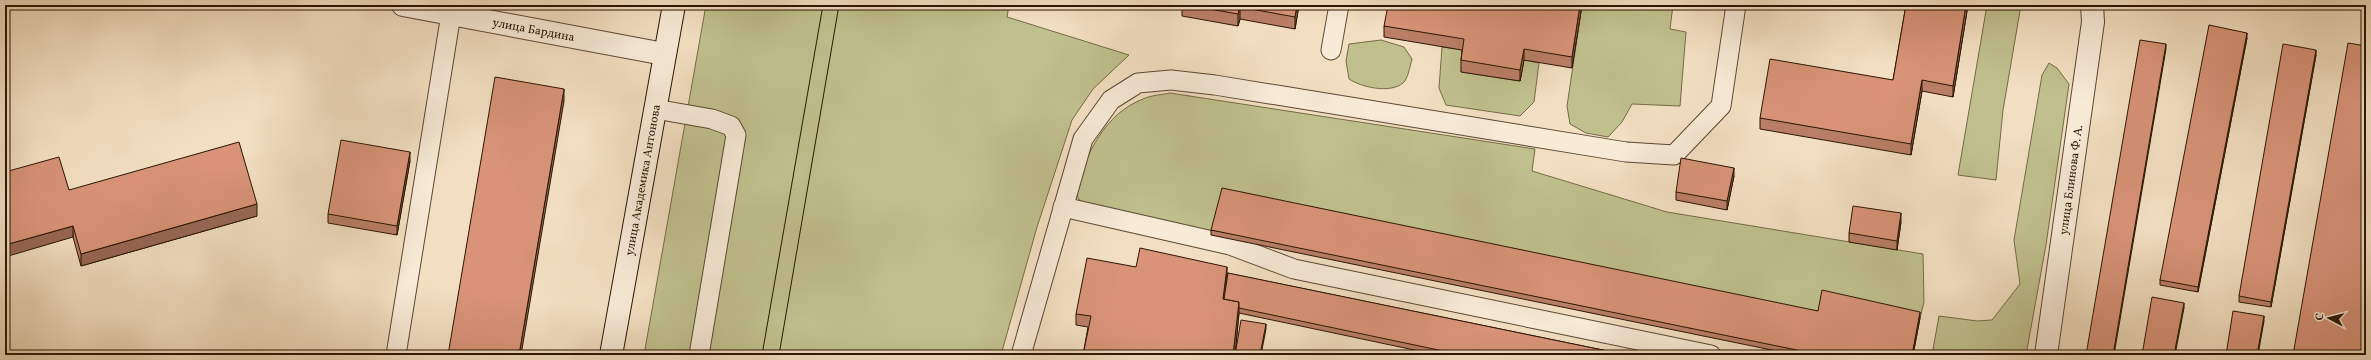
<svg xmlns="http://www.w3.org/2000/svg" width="2371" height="360" font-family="Vollkorn,serif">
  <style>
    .green { fill: #c0c08e; stroke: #756a48 }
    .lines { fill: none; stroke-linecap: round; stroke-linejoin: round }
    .lane-casing { stroke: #5c4832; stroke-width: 21 }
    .street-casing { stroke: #5c4832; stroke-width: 24 }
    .secondary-casing { stroke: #2a1503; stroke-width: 24 }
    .lane { stroke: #f7ead7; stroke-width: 19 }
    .street { stroke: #f7ead7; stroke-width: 22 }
    .secondary { stroke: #f7ead7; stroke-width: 22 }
    .tram { stroke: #2a1503; stroke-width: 1 }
    .wall { fill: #ba7e67; stroke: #2a1503 }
    .shaded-wall { fill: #976754; stroke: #2a1503 }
    .building { fill: #d89378; stroke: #2a1503 }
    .labels { text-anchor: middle; stroke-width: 4; stroke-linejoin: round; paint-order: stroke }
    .street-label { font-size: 12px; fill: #2a1503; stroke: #f7ead7 }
  </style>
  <rect width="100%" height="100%" fill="#f2dfc1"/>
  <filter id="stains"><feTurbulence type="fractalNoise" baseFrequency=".005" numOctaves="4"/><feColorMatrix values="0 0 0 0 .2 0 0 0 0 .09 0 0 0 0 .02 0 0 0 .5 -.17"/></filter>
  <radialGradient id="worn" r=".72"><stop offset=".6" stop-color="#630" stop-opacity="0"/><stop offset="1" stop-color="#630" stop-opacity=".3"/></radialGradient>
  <g class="green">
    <polygon points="706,5 1009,5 1007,17 1129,55 1093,89 1072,120 1037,227 1001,355 644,355"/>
    <polygon points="1582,5 1673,5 1670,29 1686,32 1680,106 1632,104 1622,122 1608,137 1586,133 1570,124 1567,106"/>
    <polygon points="1987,5 2021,5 2003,110 1996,180 1958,175"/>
    <path d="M1381 40 1404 47 1412 59C1410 66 1408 79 1403 83 1390 94 1361 87 1349 79L1346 61 1349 44Z"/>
    <polygon points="1442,47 1464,50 1461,72 1520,81 1524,60 1539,63 1534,102 1520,116 1446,105 1439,88"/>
    <polygon points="2049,63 2057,68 2069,84 2046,245 2026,355 1932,355 1939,316 1977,321 1992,320 2020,284 2014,240 2042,75"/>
    <path d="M1170 93 1535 149 1532 171 1667 212 1923 254 1924 302 1920 318 1818 316 1211 235 1089 205 1079 200 1074 189C1088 153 1104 114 1143 99 1151 95 1162 95 1170 93Z"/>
  </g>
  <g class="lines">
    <g class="lane-casing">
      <g id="lane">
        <polyline points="1331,50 1339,5"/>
        <polyline points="655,109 712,119 731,126 736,135 699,355"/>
        <polyline points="1063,207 1230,245 1294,269 1711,355"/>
        <polyline points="396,355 451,14"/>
        <polyline points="1021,355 1083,139 1111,100 1138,83 1171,80 1215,85 1626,152 1674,155 1721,106 1736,5"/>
      </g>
    </g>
    <g class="street-casing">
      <g id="street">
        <path id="s1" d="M403 5 664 54"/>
        <path id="s2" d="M2046 355 2093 22 2092 5"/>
      </g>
    </g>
    <g class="secondary-casing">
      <g id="secondary">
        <path id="s3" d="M611 355 674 5"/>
      </g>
    </g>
    <use href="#lane" class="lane"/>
    <use href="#street" class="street"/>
    <use href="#secondary" class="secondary"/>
    <g class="tram">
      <polyline points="762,355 823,5"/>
      <polyline points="779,355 839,5"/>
    </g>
  </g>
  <g class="wall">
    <polygon points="1166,5 1299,5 1295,29 1240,19 1238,26 1182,16 1182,8"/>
    <polygon points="1582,5 1572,68 1524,60 1520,81 1461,72 1461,60 1462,50 1384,37 1384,26"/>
    <polygon points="1906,5 1968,5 1953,97 1922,91 1911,155 1760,129 1760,118 1893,80"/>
    <polygon points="2311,5 2334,5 2333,9"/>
    <polygon points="2247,38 2198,292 2160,285 2160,280"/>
    <polygon points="2316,55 2271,307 2239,302 2239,296"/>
    <polygon points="410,161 397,235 328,223 328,214"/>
    <polygon points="1734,176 1727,210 1676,200 1676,192"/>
    <polygon points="69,190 257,216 81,266 73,237"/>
    <polygon points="1901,222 1897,250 1849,242 1849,233"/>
    <polygon points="1211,230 1818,311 1920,318 1913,355 1796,355 1211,235"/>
    <polygon points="1136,267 1227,273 1627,355 1438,355 1239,313 1235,355 1083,355 1088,327 1076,325 1076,314"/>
  </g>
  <g class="shaded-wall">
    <polygon points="1297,5 1299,5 1295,29 1295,17"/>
    <polygon points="1580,5 1582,5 1572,68 1572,57"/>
    <polygon points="1966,5 1968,5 1953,97 1953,86"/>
    <polygon points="1240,7 1240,19 1238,26 1238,14"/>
    <polygon points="2247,33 2247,38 2198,292 2198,287"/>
    <polygon points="2166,44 2166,49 2114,355 2113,355"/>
    <polygon points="1524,49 1524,60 1520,81 1520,70"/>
    <polygon points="2316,50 2316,55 2271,307 2271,302"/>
    <polygon points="1922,80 1922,91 1911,155 1911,144"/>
    <polygon points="564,89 564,101 521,355 519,355"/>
    <polygon points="410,152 410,161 397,235 397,226"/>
    <polygon points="1734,168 1734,176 1727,210 1727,201"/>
    <polygon points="257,204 257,216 81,266 81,254"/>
    <polygon points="1901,213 1901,222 1897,250 1897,241"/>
    <polygon points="73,226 73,237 5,257 5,245"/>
    <polygon points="1227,267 1227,278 1224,305 1223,299"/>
    <polygon points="1239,302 1239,313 1235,355 1233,355"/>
    <polygon points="2184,303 2184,308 2175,355 2174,355"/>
    <polygon points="1920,312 1920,318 1913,355 1912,355"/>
    <polygon points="2264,316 2264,321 2258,355 2257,355"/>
    <polygon points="1266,324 1266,329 1261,355 1260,355"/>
    <polygon points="2366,327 2366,332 2362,355 2361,355"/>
  </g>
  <g class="building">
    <polygon points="1187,5 1297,5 1295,17 1240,7 1238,14"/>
    <polygon points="1388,5 1580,5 1572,57 1524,49 1520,70 1461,60 1464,39 1384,26"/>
    <polygon points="1906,5 1966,5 1953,86 1922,80 1911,144 1760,118 1770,59 1893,80"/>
    <polygon points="2209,25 2247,33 2198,287 2160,280"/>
    <polygon points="2140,40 2166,44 2113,355 2086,355"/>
    <polygon points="2348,43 2366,46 2366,327 2361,355 2293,355"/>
    <polygon points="2283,44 2316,50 2271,302 2239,296"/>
    <polygon points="495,77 564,89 519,355 448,355"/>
    <polygon points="341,140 410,152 397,226 328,214"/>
    <polygon points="239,142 257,204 81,254 73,226 5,245 5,172 59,157 69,190"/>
    <polygon points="1681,158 1734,168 1727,201 1676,192"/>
    <polygon points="1222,188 1818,311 1822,290 1920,312 1912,355 1821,355 1211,230"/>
    <polygon points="1853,206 1901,213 1897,241 1849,233"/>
    <polygon points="1140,248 1227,267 1223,299 1239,302 1233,355 1083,355 1091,316 1076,314 1087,258 1136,267"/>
    <polygon points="1228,273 1627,355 1462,355 1239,308 1239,302 1224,299"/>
    <polygon points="2152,297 2184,303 2174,355 2142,355"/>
    <polygon points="2233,311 2264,316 2257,355 2226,355"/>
    <polygon points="1241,320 1266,324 1260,355 1235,355"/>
  </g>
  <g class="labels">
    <g class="street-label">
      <text dy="4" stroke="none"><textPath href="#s1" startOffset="133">улица Бардина</textPath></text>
      <text dy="4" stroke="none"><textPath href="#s3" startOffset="178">улица Академика Антонова</textPath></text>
      <text dy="4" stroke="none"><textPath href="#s2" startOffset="177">улица Блинова Ф. А.</textPath></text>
    </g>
  </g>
  <rect width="2371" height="360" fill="none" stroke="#f2dfc1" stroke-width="20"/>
  <rect x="6" y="6" width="2359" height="348" fill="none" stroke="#2a1503" stroke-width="2"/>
  <rect x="10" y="10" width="2351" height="340" fill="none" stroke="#2a1503"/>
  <g transform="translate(2329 318) rotate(277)" stroke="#f7ead7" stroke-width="3" paint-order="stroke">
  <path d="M0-3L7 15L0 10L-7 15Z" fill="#2a1503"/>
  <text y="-6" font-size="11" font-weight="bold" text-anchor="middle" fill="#2a1503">С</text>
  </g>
  <rect width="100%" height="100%" filter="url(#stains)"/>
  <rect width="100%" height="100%" fill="url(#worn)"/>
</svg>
